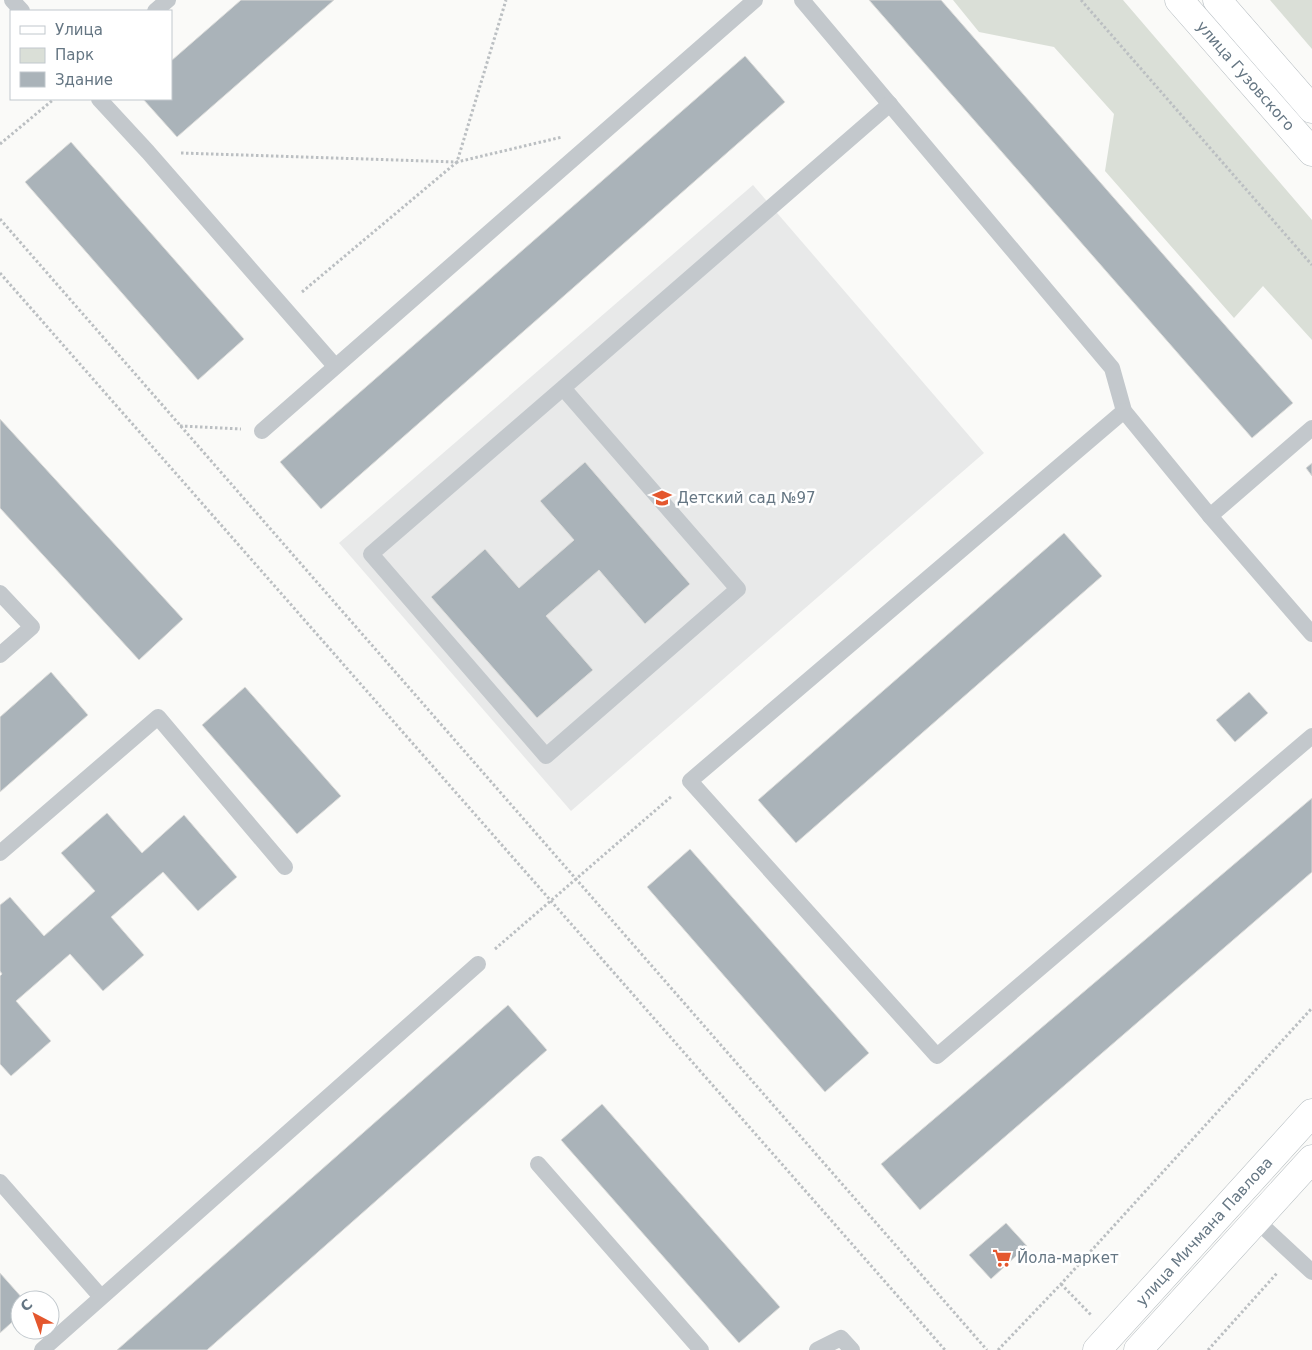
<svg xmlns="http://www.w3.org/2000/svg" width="1312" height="1350" font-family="'DejaVu Sans',sans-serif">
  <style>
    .built { fill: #e8e9e9 }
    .green { fill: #dadfd7 }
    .building { fill: #aab3b9; stroke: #dcdcda }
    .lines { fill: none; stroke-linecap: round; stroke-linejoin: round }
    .secondary-casing { stroke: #b3babf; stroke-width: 29 }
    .path { stroke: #bbbfc2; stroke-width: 3; stroke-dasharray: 2.5 2.5; stroke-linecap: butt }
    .service { stroke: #c3c8cc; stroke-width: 16 }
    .secondary { stroke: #fff; stroke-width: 28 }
    .labels { text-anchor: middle; stroke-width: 5; stroke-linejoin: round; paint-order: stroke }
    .street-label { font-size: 15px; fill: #657683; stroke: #fff }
    .poi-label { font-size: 15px; fill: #657683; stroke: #fff; text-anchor: start }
  </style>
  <rect width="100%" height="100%" fill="#fafaf8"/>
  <polygon class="built" points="753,185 984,453 571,811 339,543"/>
  <g class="green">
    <polygon points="953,0 1123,0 1312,220 1312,340 1263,286 1234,318 1105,171 1114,114 1054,47 979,32"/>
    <polygon points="1270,0 1312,0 1312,49"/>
  </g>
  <g class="building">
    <polygon points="241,0 334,0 177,137 143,99 171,99 171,61"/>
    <polygon points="869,0 941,0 1293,403 1252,438"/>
    <polygon points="745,56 785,102 321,509 280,462"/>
    <polygon points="71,142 244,339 198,380 25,182"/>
    <polygon points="0,419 183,619 139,660 0,508"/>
    <polygon points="585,462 690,584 645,624 599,570 546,616 593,670 537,718 431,597 485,549 519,588 574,540 540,501"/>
    <polygon points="1312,463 1312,476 1306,468"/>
    <polygon points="1064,533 1102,576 796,843 758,800"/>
    <polygon points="51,672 88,715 0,792 0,717"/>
    <polygon points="245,687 341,796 297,834 202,725"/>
    <polygon points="1249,692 1268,713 1235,742 1216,720"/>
    <polygon points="1312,798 1312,872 920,1210 881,1164"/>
    <polygon points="107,813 142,853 184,815 237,877 198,911 163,872 111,917 144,955 103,991 70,954 16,1001 51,1041 11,1076 0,1064 0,976 2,974 0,971 0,905 10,897 44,936 95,891 61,853"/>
    <polygon points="690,849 869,1053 825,1092 647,887"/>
    <polygon points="508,1005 547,1050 207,1350 117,1350"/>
    <polygon points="602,1104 780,1307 739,1343 561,1140"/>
    <polygon points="1006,1223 1027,1246 991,1279 969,1255"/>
    <polygon points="0,1273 24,1300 20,1300 20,1315 0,1333"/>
  </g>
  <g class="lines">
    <g class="secondary-casing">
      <g id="secondary">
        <path id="s1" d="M1179 0 1312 152"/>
        <polyline points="1217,0 1312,109"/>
        <path id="s2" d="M1097 1350 1312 1113"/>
        <polyline points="1138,1350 1312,1159"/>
      </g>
    </g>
    <g class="path">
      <polyline points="1081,0 1312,265"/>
      <polyline points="0,144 54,99"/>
      <polyline points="181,153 457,162 562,137"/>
      <polyline points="0,219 987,1350"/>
      <polyline points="0,273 945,1350"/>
      <polyline points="302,292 457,162 506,0"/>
      <polyline points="180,426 241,429"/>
      <polyline points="495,949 672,796"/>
      <polyline points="1061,1284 1092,1316"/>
      <polyline points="998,1350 1061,1284 1312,1008"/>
      <polyline points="1208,1350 1278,1272"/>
    </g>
    <g class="service">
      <polyline points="12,0 22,11"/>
      <polyline points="802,0 1112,368 1124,411 1210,516 1312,634"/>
      <polyline points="155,11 168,0"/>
      <polyline points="99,99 148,152 335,366"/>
      <polyline points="563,388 371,554 546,756 738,589 563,388 890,104"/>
      <polyline points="1124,411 690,781 937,1056 1312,736"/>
      <polyline points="262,431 755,0"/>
      <polyline points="1210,516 1312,428"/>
      <polyline points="0,593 32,627 0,655"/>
      <polyline points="0,853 158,717 285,867"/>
      <polyline points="538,1164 701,1350"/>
      <polyline points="0,1182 101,1297"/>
      <polyline points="1256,1220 1312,1272"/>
      <polyline points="42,1350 478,964"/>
      <polyline points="817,1350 841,1338 852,1350"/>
    </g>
    <use href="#secondary" class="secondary"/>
  </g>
  <defs>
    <g id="school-bare" transform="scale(1.5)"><path d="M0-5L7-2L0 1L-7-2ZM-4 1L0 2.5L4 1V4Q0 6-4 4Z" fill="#e4572e" stroke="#fff" stroke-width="2.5" paint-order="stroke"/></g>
    <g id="supermarket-bare" transform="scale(1.5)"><path d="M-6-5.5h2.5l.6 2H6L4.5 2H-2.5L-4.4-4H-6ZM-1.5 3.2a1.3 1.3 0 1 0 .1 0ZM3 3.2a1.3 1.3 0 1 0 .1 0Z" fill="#e4572e" stroke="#fff" stroke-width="2.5" paint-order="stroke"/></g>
  </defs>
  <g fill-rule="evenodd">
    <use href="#school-bare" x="662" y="498"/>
    <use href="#supermarket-bare" x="1002" y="1258"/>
  </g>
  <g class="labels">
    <g class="street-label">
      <text dy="5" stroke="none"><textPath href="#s1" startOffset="101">улица Гузовского</textPath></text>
      <text dy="5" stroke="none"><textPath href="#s2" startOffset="160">улица Мичмана Павлова</textPath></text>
    </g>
    <g class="poi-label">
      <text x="677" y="503">Детский сад №97</text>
      <text x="1017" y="1263">Йола-маркет</text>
    </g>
  </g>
  <rect x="10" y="10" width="162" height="90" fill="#ffffff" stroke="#c1c8cd"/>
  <rect x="20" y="26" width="25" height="8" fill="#ffffff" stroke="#c1c8cd"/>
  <text x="55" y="35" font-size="15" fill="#657683">Улица</text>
  <rect x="20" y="48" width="25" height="15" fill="#dadfd7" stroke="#c1c8cd"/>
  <text x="55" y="60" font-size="15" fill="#657683">Парк</text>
  <rect x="20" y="72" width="25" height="15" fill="#aab3b9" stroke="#c1c8cd"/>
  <text x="55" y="85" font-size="15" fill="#657683">Здание</text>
  <g transform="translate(35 1315) rotate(319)"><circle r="24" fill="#ffffff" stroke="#c1c8cd"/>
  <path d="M0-4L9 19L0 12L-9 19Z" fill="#e4572e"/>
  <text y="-8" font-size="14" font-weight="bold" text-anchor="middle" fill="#657683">С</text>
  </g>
</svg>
